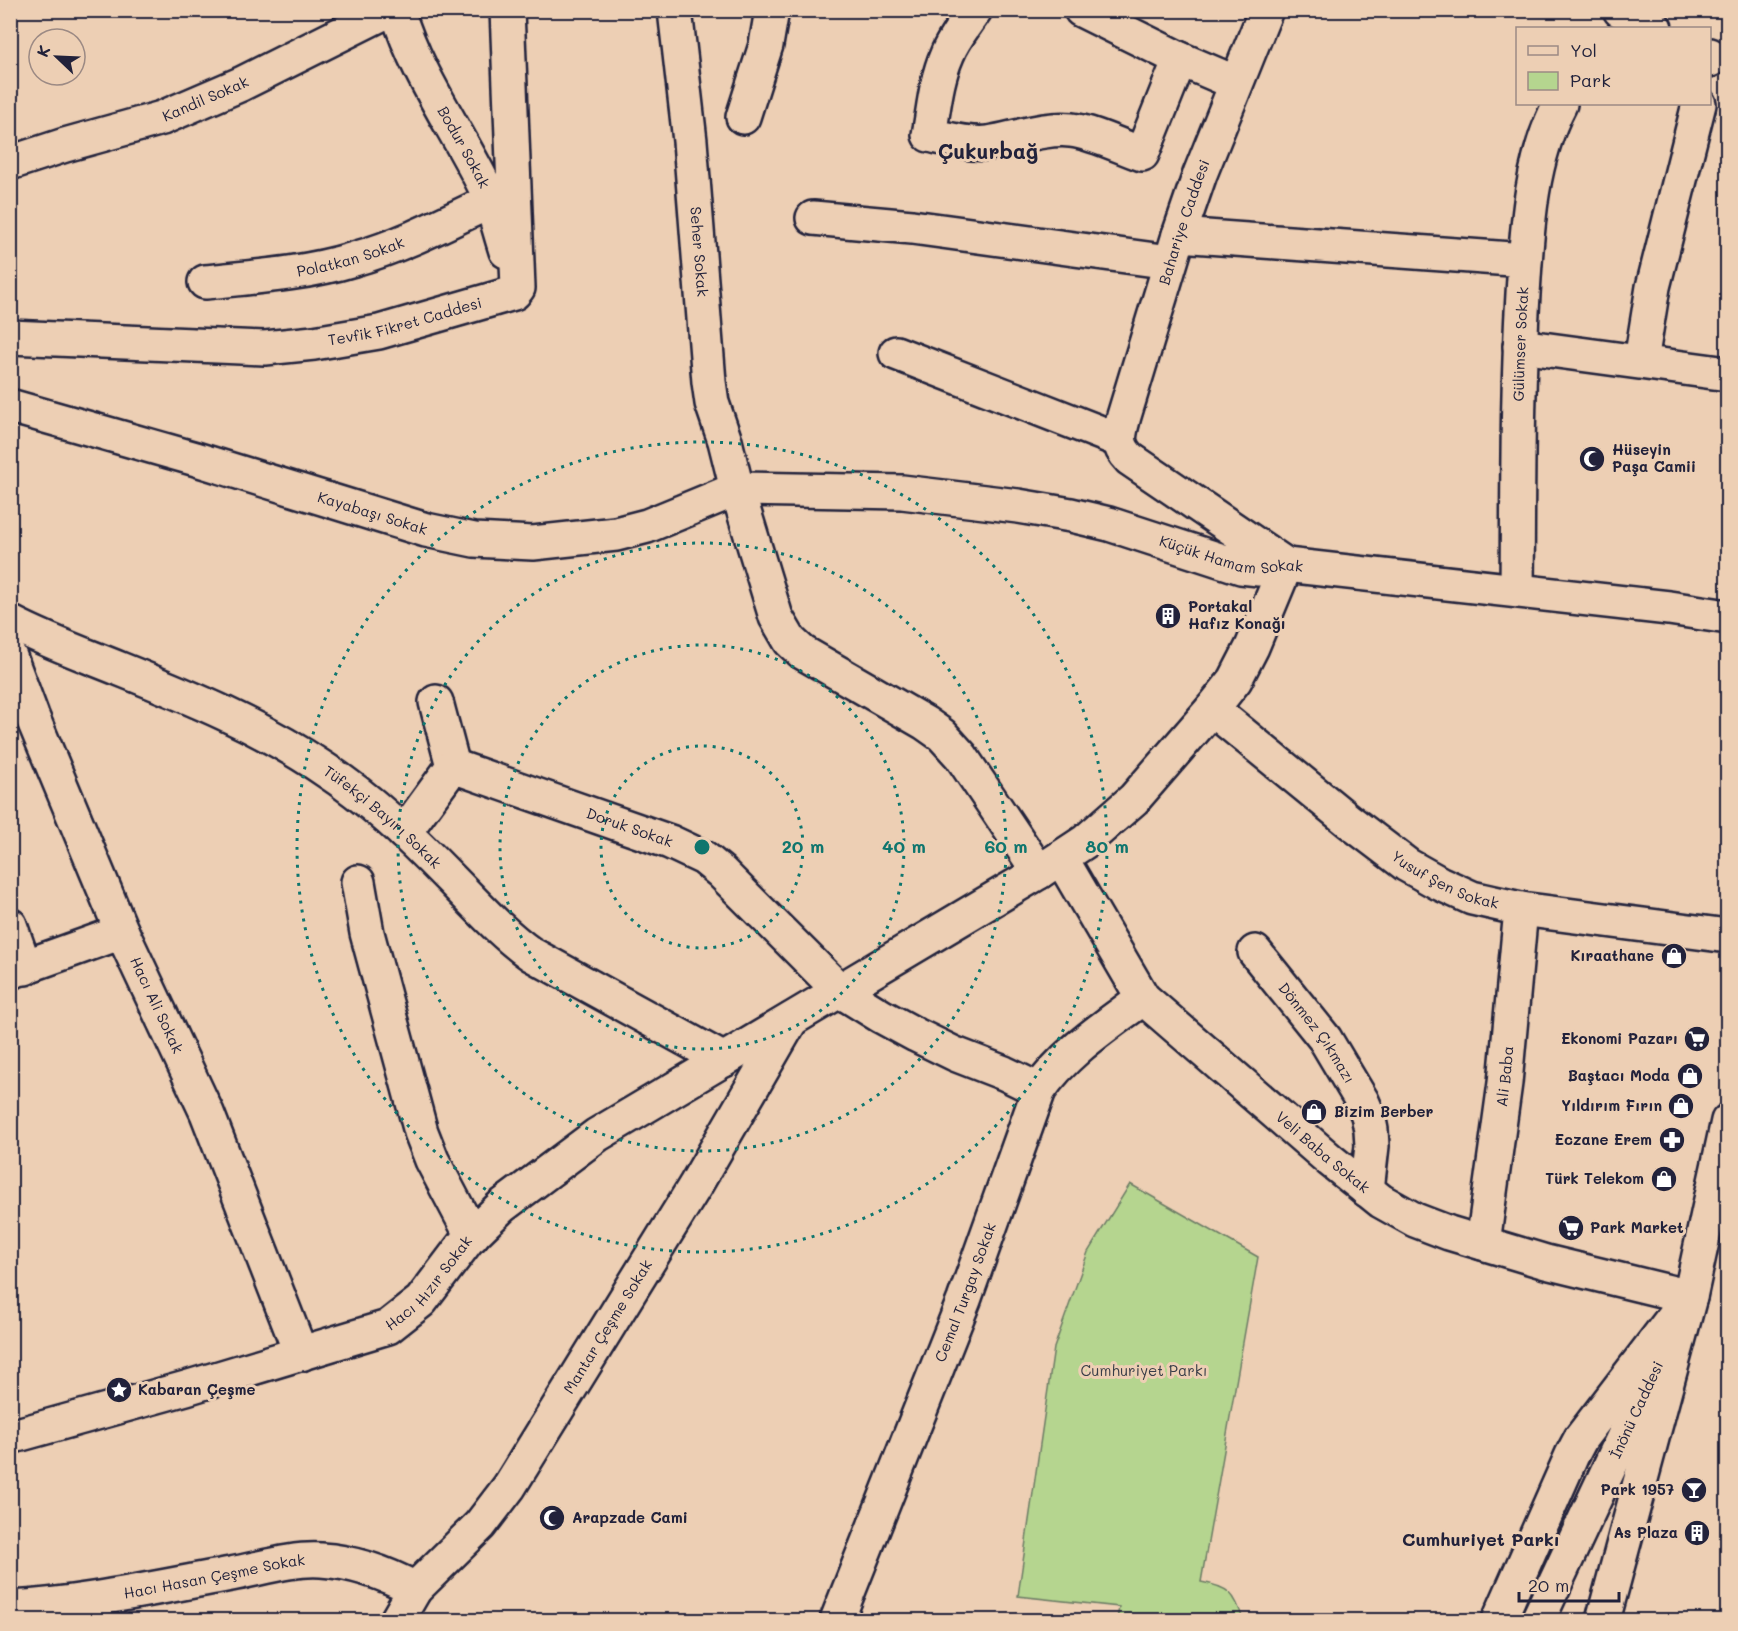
<svg xmlns="http://www.w3.org/2000/svg" width="1738" height="1631" font-family="Mali,sans-serif">
  <style>
    .green { fill: #b5d58f; stroke: #6c7c65; stroke-width: 1.5 }
    .lines { fill: none; stroke-linecap: round; stroke-linejoin: round }
    .minor-casing { stroke: #22223b; stroke-width: 38 }
    .major-casing { stroke: #22223b; stroke-width: 38 }
    .minor { stroke: #edcfb4; stroke-width: 33 }
    .major { stroke: #edcfb4; stroke-width: 33 }
    .ring { fill: none; stroke: #0f766e; stroke-width: 3; stroke-dasharray: 3 6 }
    .labels { text-anchor: middle; stroke-width: 6; stroke-linejoin: round; paint-order: stroke }
    .street-label { font-size: 15px; fill: #22223b; stroke: #edcfb4 }
    .poi-label { font-size: 15px; font-weight: bold; fill: #22223b; stroke: #edcfb4; text-anchor: end }
    .park-label { font-size: 15px; fill: #383d48; stroke: #edcfb4 }
    .quarter-label { font-size: 18px; font-weight: bold; fill: #22223b; stroke: #edcfb4 }
    .district-label { font-size: 21px; font-weight: bold; fill: #22223b; stroke: #edcfb4 }
    .centre { fill: #0f766e; stroke: #edcfb4; stroke-width: 3 }
    .ring-label { font-size: 18px; text-anchor: middle; font-weight: bold; fill: #0f766e; stroke: #edcfb4; stroke-width: 6; stroke-linejoin: round; paint-order: stroke }
  </style>
  <rect width="100%" height="100%" fill="#edcfb4"/>
  <filter id="ink" filterUnits="userSpaceOnUse"><feTurbulence type="fractalNoise" baseFrequency=".0167" numOctaves="2"/><feDisplacementMap in="SourceGraphic" scale="12" xChannelSelector="R" yChannelSelector="G"/><feConvolveMatrix kernelMatrix="1 2 1 2 8 2 1 2 1" color-interpolation-filters="sRGB"/></filter>
  <g filter="url(#ink)">
    <path class="green" d="M1130 1184 1258 1257 1201 1582C1229 1587 1235 1593 1243 1620H1117L1119 1607 1018 1596 1054 1348 1088 1252Z"/>
    <g class="lines">
      <g class="minor-casing">
        <g id="minor">
          <path id="s1" d="M397 10C416 73 455 127 484 185 494 205 499 230 506 251"/>
          <path id="s2" d="M675 10 690 141 709 382 712 403 725 441 737 489 776 617 790 641 802 652 925 723 942 735 961 756 1039 872"/>
          <path d="M975 10C965 25 953 39 947 55 936 80 934 108 929 135 948 139 969 145 988 143 1015 139 1044 127 1071 130 1095 133 1119 146 1142 154L1180 59"/>
          <polyline points="1081,10 1180,59 1236,83"/>
          <polyline points="1620,10 1655,28"/>
          <polyline points="1710,55 1710,60"/>
          <polyline points="743,117 766,45 772,10"/>
          <path id="s3" d="M10 163 65 145 162 118 241 84 389 10"/>
          <polyline points="813,218 912,227 1170,262"/>
          <polyline points="1179,235 1525,260"/>
          <path id="s4" d="M205 282C255 277 305 274 354 259 401 246 445 223 489 202"/>
          <path id="s5" d="M10 337 265 348 314 343 379 332 514 293 518 288 507 10"/>
          <polyline points="1520,346 1728,374"/>
          <polyline points="896,353 1119,440"/>
          <polyline points="1641,361 1653,287 1699,104"/>
          <path id="s6" d="M10 406 196 459 426 530 474 540 533 543 616 534 647 526 737 489 902 492 1018 506 1071 515 1109 524 1241 567 1259 569 1286 565 1669 608 1728 617"/>
          <path id="s7" d="M1517 590C1518 492 1517 393 1523 294 1527 230 1530 161 1560 104"/>
          <path id="s8" d="M10 622C46 641 83 654 120 669 190 697 261 726 324 769 370 799 410 837 448 876 475 903 500 932 531 954L724 1060"/>
          <path id="s9" d="M10 657 32 716 122 932 207 1113 301 1354"/>
          <polyline points="436,702 453,766"/>
          <path id="s10" d="M1212 709 1349 821 1407 865 1439 883 1472 898 1521 909 1728 936"/>
          <path id="s11" d="M404 833 453 766 670 842 704 858 721 872 839 990 881 1016 916 1035 955 1054 1004 1073 1039 1090"/>
          <path id="s12" d="M1061 858 1143 998 1330 1160 1381 1201 1415 1220 1449 1233 1546 1262 1690 1297"/>
          <polyline points="358,882 367,933 421,1132 432,1160 472,1236"/>
          <polyline points="10,925 25,968"/>
          <path id="s13" d="M1255 952 1325 1039 1362 1101 1368 1115 1371 1130 1372 1146 1367 1190"/>
          <polyline points="10,972 122,932"/>
          <path id="s14" d="M1483 1243 1505 1083 1521 909"/>
          <path id="s15" d="M10 1437 186 1388 388 1327 421 1301 468 1239 502 1206 597 1135 1039 872 1086 841 1134 799 1212 709 1235 680 1252 647 1286 565 1130 459C1115 444 1119 435 1124 416L1179 235 1200 174 1266 10"/>
          <path id="s16" d="M10 1608C84 1604 158 1587 231 1574 259 1569 292 1558 321 1560 355 1562 385 1573 415 1589"/>
          <path id="s17" d="M397 1620 415 1589 480 1525 509 1487 695 1186 791 1020"/>
          <path id="s18" d="M837 1620 964 1300 1039 1090C1066 1051 1106 1026 1143 998"/>
        </g>
      </g>
      <g class="major-casing">
        <g id="major">
          <polyline points="1499,1620 1572,1455 1581,1438 1679,1310"/>
          <polyline points="1538,1620 1653,1374"/>
          <polyline points="1603,1620 1690,1297 1728,1121"/>
        </g>
      </g>
      <use href="#minor" class="minor"/>
      <use href="#major" class="major"/>
    </g>
  </g>
  <g class="ring">
    <circle cx="702" cy="847" r="101"/>
    <circle cx="702" cy="847" r="202"/>
    <circle cx="702" cy="847" r="304"/>
    <circle cx="702" cy="847" r="405"/>
  </g>
  <defs>
    <g id="mosque-disc" transform="scale(1.35)"><circle r="9.5" fill="#22223b" stroke="#edcfb4"/><path d="M3.5-4.9A6 6 0 1 0 3.5 4.9A5 5 0 1 1 3.5-4.9Z" fill="#fff"/></g>
    <g id="building-disc" transform="scale(1.35)"><circle r="9.5" fill="#22223b" stroke="#edcfb4"/><path d="M-4-6H4V6H1V3H-1V6H-4ZM-2.5-4.3h1.7v1.8h-1.7ZM.8-4.3h1.7v1.8H.8ZM-2.5-1h1.7V.8h-1.7ZM.8-1h1.7V.8H.8Z" fill="#fff"/></g>
    <g id="shop-disc" transform="scale(1.35)"><circle r="9.5" fill="#22223b" stroke="#edcfb4"/><path d="M-5-2.5h2.3a2.7 3.5 0 0 1 5.4 0H5L5.5 6h-11ZM-1.5-2.5h3a1.5 2.3 0 0 0-3 0Z" fill="#fff"/></g>
    <g id="supermarket-disc" transform="scale(1.35)"><circle r="9.5" fill="#22223b" stroke="#edcfb4"/><path d="M-6-5.5h2.5l.6 2H6L4.5 2H-2.5L-4.4-4H-6ZM-1.5 3.2a1.3 1.3 0 1 0 .1 0ZM3 3.2a1.3 1.3 0 1 0 .1 0Z" fill="#fff"/></g>
    <g id="pharmacy-disc" transform="scale(1.35)"><circle r="9.5" fill="#22223b" stroke="#edcfb4"/><path d="M-2-6h4v4h4v4h-4v4h-4v-4h-4v-4h4Z" fill="#fff"/></g>
    <g id="sight-disc" transform="scale(1.35)"><circle r="9.5" fill="#22223b" stroke="#edcfb4"/><path d="M0-6L1.8-2.2L6-1.7L2.9 1.2L3.7 5.4L0 3.3L-3.7 5.4L-2.9 1.2L-6-1.7L-1.8-2.2Z" fill="#fff"/></g>
    <g id="bar-disc" transform="scale(1.35)"><circle r="9.5" fill="#22223b" stroke="#edcfb4"/><path d="M-6-5H6L.8 .8V4.5H3.5V6h-7V4.5H-.8V.8Z" fill="#fff"/></g>
  </defs>
  <g fill-rule="evenodd">
    <use href="#mosque-disc" x="1592" y="459"/>
    <use href="#building-disc" x="1168" y="616"/>
    <use href="#shop-disc" x="1674" y="956"/>
    <use href="#supermarket-disc" x="1697" y="1039"/>
    <use href="#shop-disc" x="1690" y="1076"/>
    <use href="#shop-disc" x="1681" y="1106"/>
    <use href="#shop-disc" x="1314" y="1112"/>
    <use href="#pharmacy-disc" x="1672" y="1140"/>
    <use href="#shop-disc" x="1664" y="1179"/>
    <use href="#supermarket-disc" x="1571" y="1228"/>
    <use href="#sight-disc" x="119" y="1390"/>
    <use href="#bar-disc" x="1694" y="1490"/>
    <use href="#mosque-disc" x="552" y="1518"/>
    <use href="#building-disc" x="1697" y="1533"/>
  </g>
  <g class="labels">
    <g class="street-label">
      <text dy="5" stroke="none"><textPath href="#s3" startOffset="206">Kandil Sokak</textPath></text>
      <text dy="5" stroke="none"><textPath href="#s1" startOffset="153">Bodur Sokak</textPath></text>
      <text dy="5" stroke="none"><textPath href="#s15" startOffset="2034">Bahariye Caddesi</textPath></text>
      <text dy="5" stroke="none"><textPath href="#s2" startOffset="243">Seher Sokak</textPath></text>
      <text dy="5" stroke="none"><textPath href="#s4" startOffset="148">Polatkan Sokak</textPath></text>
      <text dy="5" stroke="none"><textPath href="#s5" startOffset="398">Tevfik Fikret Caddesi</textPath></text>
      <text dy="5" stroke="none"><textPath href="#s7" startOffset="246">Gülümser Sokak</textPath></text>
      <text dy="5" stroke="none"><textPath href="#s6" startOffset="378">Kayabaşı Sokak</textPath></text>
      <text dy="5" stroke="none"><textPath href="#s6" startOffset="1257">Küçük Hamam Sokak</textPath></text>
      <text dy="5" stroke="none"><textPath href="#s8" startOffset="423">Tüfekçi Bayırı Sokak</textPath></text>
      <text dy="5" stroke="none"><textPath href="#s11" startOffset="270">Doruk Sokak</textPath></text>
      <text dy="5" stroke="none"><textPath href="#s10" startOffset="291">Yusuf Şen Sokak</textPath></text>
      <text dy="5" stroke="none"><textPath href="#s9" startOffset="378">Hacı Ali Sokak</textPath></text>
      <text dy="5" stroke="none"><textPath href="#s13" startOffset="102">Dönmez Çıkmazı</textPath></text>
      <text dy="5" stroke="none"><textPath href="#s14" startOffset="168">Ali Baba</textPath></text>
      <text dy="5" stroke="none"><textPath href="#s12" startOffset="399">Veli Baba Sokak</textPath></text>
      <text dy="5" stroke="none"><textPath href="#s15" startOffset="454">Hacı Hızır Sokak</textPath></text>
      <text dy="5" stroke="none"><textPath href="#s18" startOffset="352">Cemal Turgay Sokak</textPath></text>
      <text dy="5" stroke="none"><textPath href="#s17" startOffset="363">Mantar Çeşme Sokak</textPath></text>
      <text transform="translate(1637 1410) rotate(-65)" y="5">İnönü Caddesi</text>
      <text dy="5" stroke="none"><textPath href="#s16" startOffset="207">Hacı Hasan Çeşme Sokak</textPath></text>
    </g>
    <g class="poi-label">
      <text x="1612" y="455" text-anchor="start">Hüseyin<tspan x="1612" dy="17">Paşa Camii</tspan></text>
      <text x="1188" y="612" text-anchor="start">Portakal<tspan x="1188" dy="17">Hafız Konağı</tspan></text>
      <text x="1654" y="961">Kıraathane</text>
      <text x="1678" y="1044">Ekonomi Pazarı</text>
      <text x="1670" y="1081">Baştacı Moda</text>
      <text x="1662" y="1111">Yıldırım Fırın</text>
      <text x="1334" y="1117" text-anchor="start">Bizim Berber</text>
      <text x="1652" y="1145">Eczane Erem</text>
      <text x="1644" y="1184">Türk Telekom</text>
      <text x="1590" y="1233" text-anchor="start">Park Market</text>
      <text x="138" y="1395" text-anchor="start">Kabaran Çeşme</text>
      <text x="1674" y="1495">Park 1957</text>
      <text x="572" y="1523" text-anchor="start">Arapzade Cami</text>
      <text x="1678" y="1538">As Plaza</text>
    </g>
    <g class="park-label">
      <text x="1144" y="1376">Cumhuriyet Parkı</text>
    </g>
    <g class="quarter-label">
      <text x="1481" y="1546">Cumhuriyet Parkı</text>
    </g>
    <g class="district-label">
      <text x="988" y="159">Çukurbağ</text>
    </g>
  </g>
  <circle cx="702" cy="847" r="9" class="centre"/>
  <g class="ring-label">
    <text x="803" y="853">20 m</text>
    <text x="904" y="853">40 m</text>
    <text x="1006" y="853">60 m</text>
    <text x="1107" y="853">80 m</text>
  </g>
  <rect width="1738" height="1631" fill="none" stroke="#edcfb4" stroke-width="36"/>
  <rect x="18" y="18" width="1702" height="1595" fill="none" stroke="#22223b" stroke-width="2" filter="url(#ink)"/>
  <rect x="1516" y="27" width="195" height="78" fill="#edcfb4" stroke="#9c8a84" stroke-width="1.5"/>
  <rect x="1528" y="46" width="30" height="9" fill="#edcfb4" stroke="#9c8a84" stroke-width="1.5"/>
  <text x="1570" y="57" font-size="18" fill="#22223b">Yol</text>
  <rect x="1528" y="72" width="30" height="18" fill="#b5d58f" stroke="#9c8a84" stroke-width="1.5"/>
  <text x="1570" y="87" font-size="18" fill="#22223b">Park</text>
  <g transform="translate(57 57) rotate(293)"><circle r="28" fill="#edcfb4" stroke="#9c8a84" stroke-width="1.5"/>
  <path d="M0-4.5L10 22L0 15L-10 22Z" fill="#22223b"/>
  <text y="-9" font-size="16" font-weight="bold" text-anchor="middle" fill="#22223b">K</text>
  </g>
  <path d="M1519 1592v9h100v-9" fill="none" stroke="#22223b" stroke-width="3"/>
  <text x="1528" y="1592" font-size="18" fill="#22223b" stroke="#edcfb4" stroke-width="4.5" paint-order="stroke">20 m</text>
</svg>
